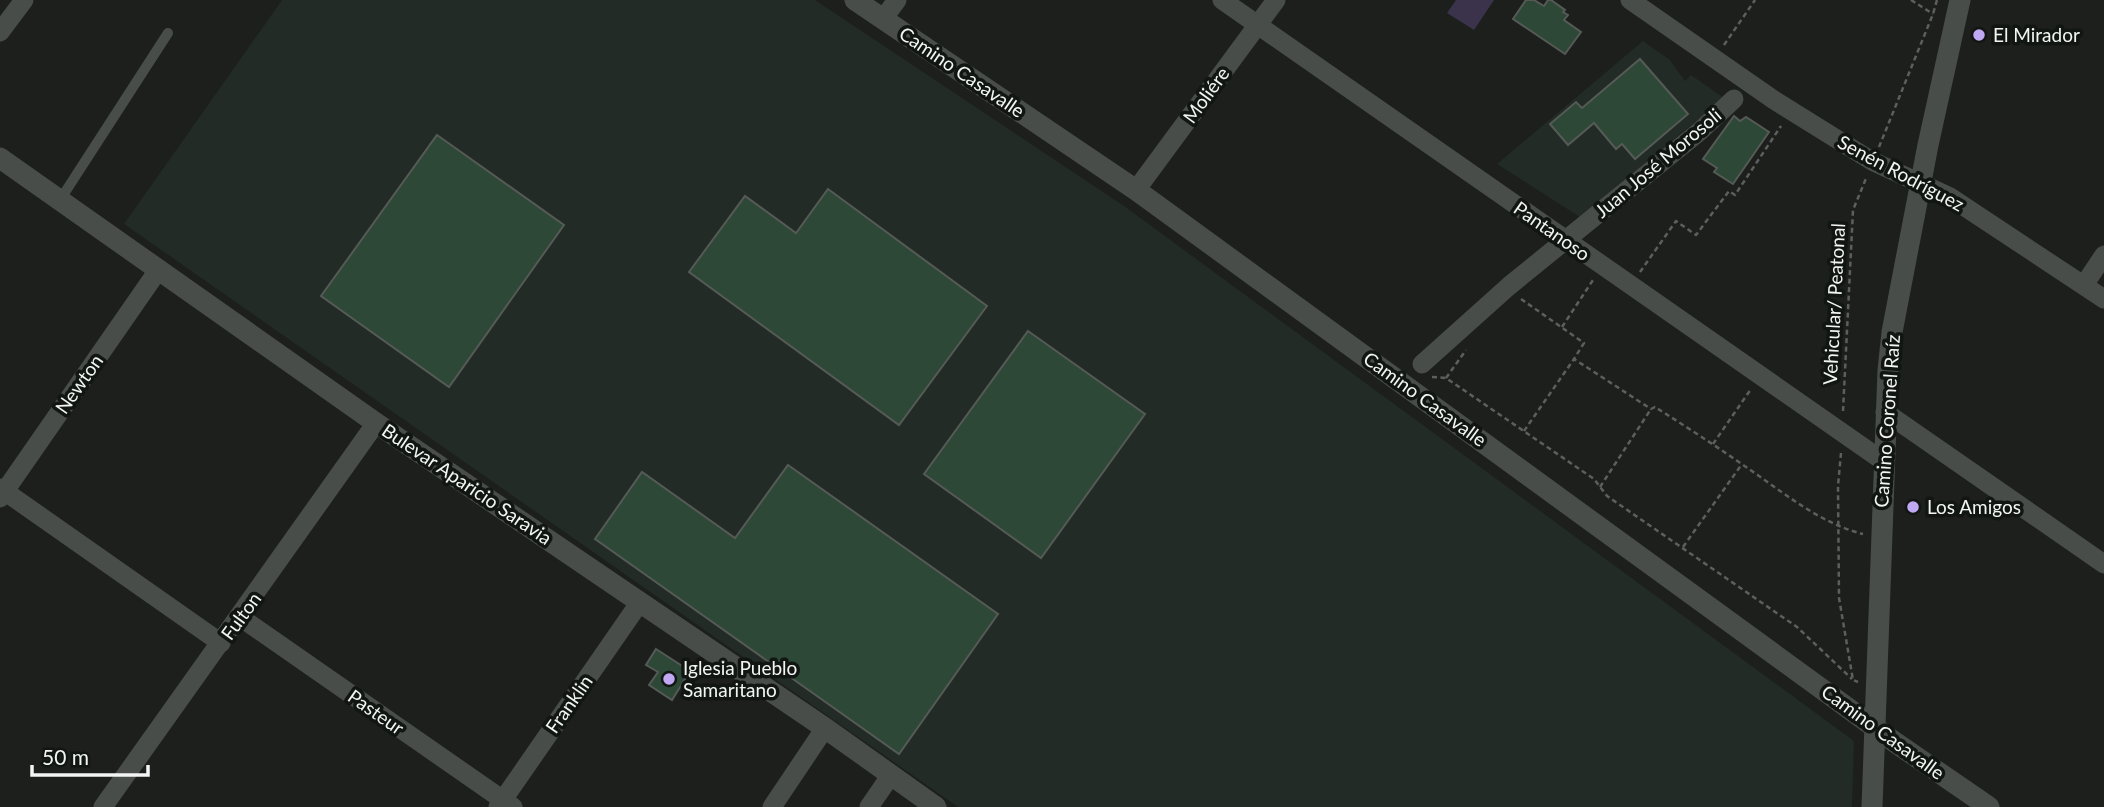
<svg xmlns="http://www.w3.org/2000/svg" width="2104" height="807" font-family="Lato,sans-serif">
  <style>
    .built { fill: #222b25 }
    .green { fill: #3b334b }
    .building { fill: #2d4836; stroke: #565a57; stroke-width: 2 }
    .lines { fill: none; stroke-linecap: round; stroke-linejoin: round }
    .path { stroke: #5c5f5d; stroke-width: 2.5; stroke-dasharray: 5 3.5; stroke-linecap: butt }
    .lane { stroke: #494d4a; stroke-width: 10 }
    .street { stroke: #494d4a; stroke-width: 19 }
    .secondary { stroke: #494d4a; stroke-width: 21 }
    .poi-dot { fill: #c0a8f3; stroke: #121613; stroke-width: 2.5 }
    .labels { text-anchor: middle; stroke-width: 7; stroke-linejoin: round; paint-order: stroke }
    .poi-label { font-size: 19px; fill: #f2f5f3; stroke: #121613; text-anchor: start }
    .street-label { font-size: 19px; fill: #f2f5f3; stroke: #121613 }
  </style>
  <rect width="100%" height="100%" fill="#1c1f1c"/>
  <g class="built">
    <polygon points="282,0 815,0 1124,206 1854,741 1852,807 958,807 124,224"/>
    <polygon points="1643,41 1670,60 1685,81 1691,75 1724,98 1580,217 1497,164"/>
  </g>
  <polygon class="green" points="1456,0 1494,0 1474,30 1447,13"/>
  <g class="building">
    <polygon points="1526,0 1534,0 1544,6 1548,0 1551,0 1565,10 1563,12 1568,15 1564,20 1581,32 1565,54 1513,19"/>
    <polygon points="1640,59 1688,114 1635,159 1622,144 1616,149 1594,123 1568,145 1550,124 1576,102 1582,108"/>
    <polygon points="1734,116 1740,121 1746,117 1769,132 1733,184 1714,172 1717,168 1703,159"/>
    <polygon points="437,135 564,225 449,387 321,296"/>
    <polygon points="828,189 987,306 899,425 689,272 745,196 796,233"/>
    <polygon points="1028,331 1145,414 1041,558 924,474"/>
    <polygon points="788,465 998,614 899,754 595,539 642,472 735,538"/>
    <polygon points="656,649 690,671 672,700 649,685 658,672 646,665"/>
  </g>
  <g class="lines">
    <g class="path">
      <polyline points="1911,0 1933,14"/>
      <polyline points="1724,45 1755,0"/>
      <polyline points="1879,147 1933,14 1937,0"/>
      <polyline points="1640,272 1676,221 1696,235 1729,191 1735,195 1781,126"/>
      <path d="M1521 299 1584 343 1574 359 1651 409 1655 407C1685 426 1716 446 1746 467 1783 492 1819 523 1863 534"/>
      <polyline points="1562,327 1593,280"/>
      <polyline points="1432,377 1446,378 1594,479 1607,496 1797,627 1852,679"/>
      <polyline points="1446,378 1466,350"/>
      <polyline points="1843,411 1853,210 1867,176"/>
      <polyline points="1524,431 1574,359"/>
      <polyline points="1713,444 1751,389"/>
      <polyline points="1841,453 1838,486 1839,598 1853,680 1858,682"/>
      <polyline points="1600,487 1651,409"/>
      <polyline points="1683,547 1742,464"/>
    </g>
    <polyline class="lane" points="60,200 168,33"/>
    <g class="street">
      <polyline points="1222,0 1883,461"/>
      <polyline points="1630,0 1774,100 1872,161 1950,197 2104,299"/>
      <polyline points="883,19 897,0"/>
      <polyline points="0,32 24,0"/>
      <polyline points="1136,190 1276,0"/>
      <polyline points="2084,285 2104,255"/>
      <polyline points="1422,364 1509,286 1700,131 1734,99"/>
      <polyline points="1885,412 2104,564"/>
      <polyline points="0,488 221,643"/>
      <polyline points="0,498 159,269"/>
      <polyline points="240,617 513,807"/>
      <polyline points="103,807 376,423"/>
      <polyline points="498,807 640,602"/>
      <polyline points="772,807 825,728"/>
      <polyline points="869,807 891,775"/>
    </g>
    <g class="secondary">
      <polyline points="855,0 1136,190 1896,743 1989,807"/>
      <polyline points="0,158 376,423 825,728 936,807"/>
      <polyline points="1872,807 1888,370 1892,332 1928,145 1960,0"/>
    </g>
  </g>
  <g class="poi-dot">
    <circle cx="1979" cy="35" r="7"/>
    <circle cx="1913" cy="507" r="7"/>
    <circle cx="669" cy="679" r="7"/>
  </g>
  <g class="labels">
    <g class="poi-label">
      <text x="1993" y="42">El Mirador</text>
      <text x="1927" y="514">Los Amigos</text>
      <text x="683" y="675">Iglesia Pueblo<tspan x="683" dy="22">Samaritano</tspan></text>
    </g>
    <g class="street-label">
      <text transform="translate(962 72) rotate(34)" y="7">Camino Casavalle</text>
      <text transform="translate(1206 95) rotate(-54)" y="7">Moliére</text>
      <text transform="translate(1658 163) rotate(-40)" y="7">Juan José Morosoli</text>
      <text transform="translate(1901 173) rotate(28)" y="7">Senén Rodríguez</text>
      <text transform="translate(1552 231) rotate(35)" y="7">Pantanoso</text>
      <text transform="translate(1834 304) rotate(-87)" y="7">Vehicular/ Peatonal</text>
      <text transform="translate(79 384) rotate(-55)" y="7">Newton</text>
      <text transform="translate(1425 399) rotate(36)" y="7">Camino Casavalle</text>
      <text transform="translate(1887 421) rotate(-86)" y="7">Camino Coronel Raíz</text>
      <text transform="translate(467 484) rotate(34)" y="7">Bulevar Aparicio Saravia</text>
      <text transform="translate(241 616) rotate(-54)" y="7">Fulton</text>
      <text transform="translate(569 704) rotate(-55)" y="7">Franklin</text>
      <text transform="translate(376 712) rotate(35)" y="7">Pasteur</text>
      <text transform="translate(1883 732) rotate(36)" y="7">Camino Casavalle</text>
    </g>
  </g>
  <path d="M32 765v10h116v-10" fill="none" stroke="#f2f5f3" stroke-width="3.5"/>
  <text x="42" y="765" font-size="21" fill="#f2f5f3" stroke="#121613" stroke-width="5" paint-order="stroke">50 m</text>
</svg>
